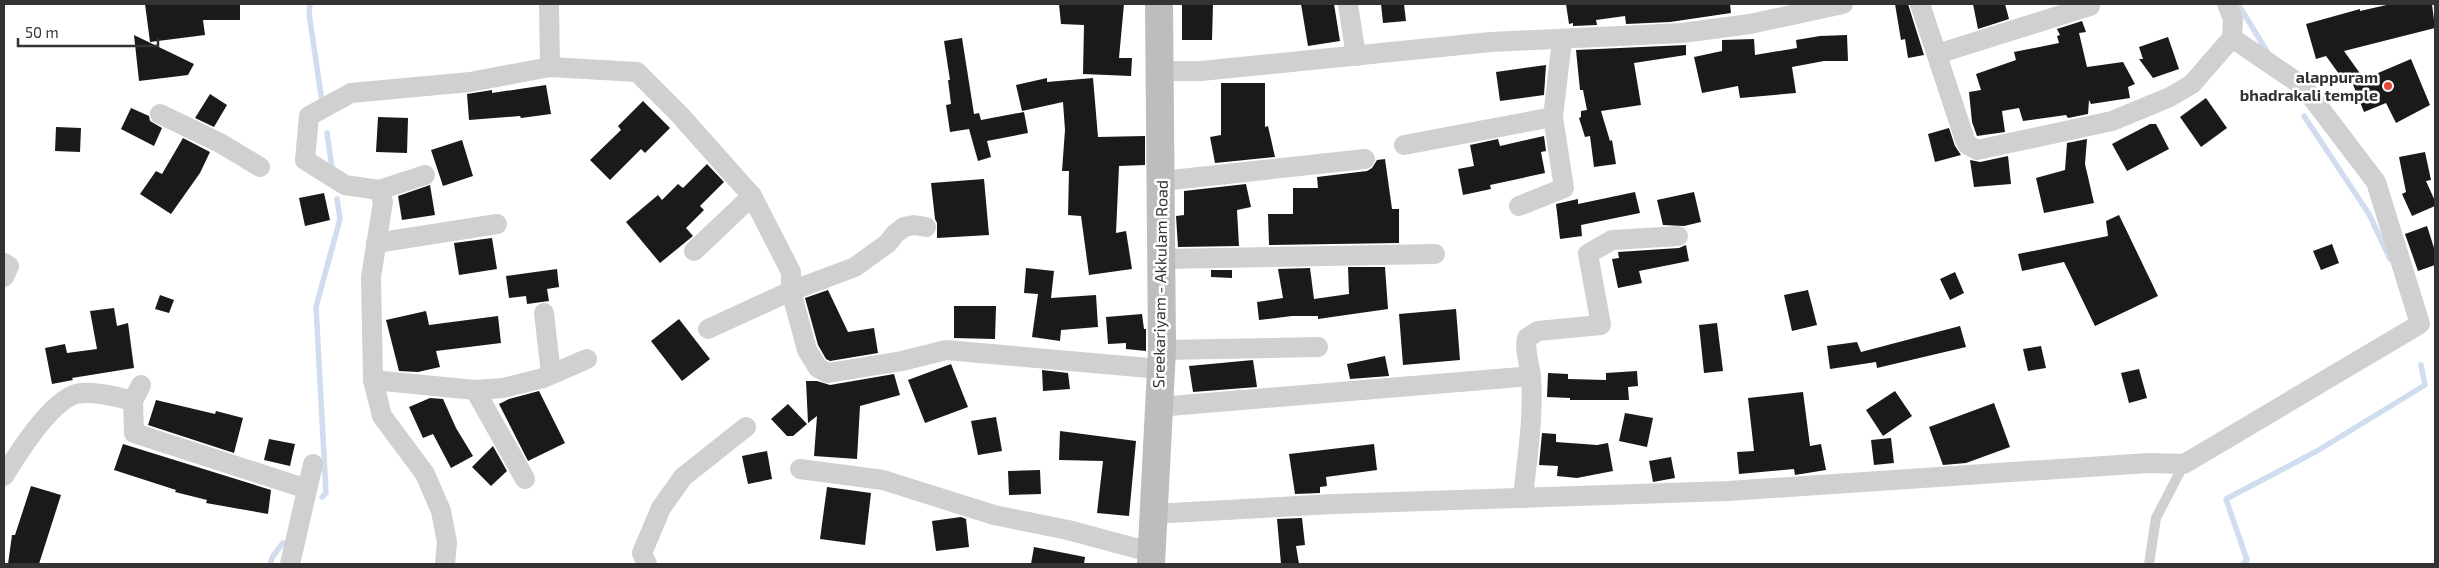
<svg xmlns="http://www.w3.org/2000/svg" width="2439" height="568" font-family="'Exo 2',sans-serif">
  <style>
    .lines { fill: none; stroke-linecap: round; stroke-linejoin: round }
    .stream { stroke: #cfddee; stroke-width: 5.5 }
    .building { fill: #1a1a1a }
    .lane { stroke: #d0d0d0; stroke-width: 10 }
    .street { stroke: #d0d0d0; stroke-width: 20 }
    .secondary { stroke: #bdbdbd; stroke-width: 28 }
    .poi-dot { fill: #e5473a; stroke: #fff; stroke-width: 2 }
    .labels { text-anchor: middle; stroke-width: 5; stroke-linejoin: round; paint-order: stroke }
    .poi-label { font-size: 16px; font-weight: bold; fill: #333; stroke: #fff; text-anchor: end }
    .street-label { font-size: 16px; fill: #333; stroke: #fff }
  </style>
  <rect width="100%" height="100%" fill="#fff"/>
  <g class="lines">
    <g class="stream">
      <polyline points="310,4 309,13 322,102"/>
      <polyline points="2238,4 2268,53"/>
      <polyline points="2304,116 2369,214 2390,259"/>
      <polyline points="327,133 332,168"/>
      <polyline points="322,497 326,493 316,307 340,219 337,199"/>
      <polyline points="270,564 273,556 283,543"/>
      <polyline points="2243,564 2247,560 2226,499 2317,451 2425,385 2421,365"/>
    </g>
  </g>
  <g class="building">
    <polygon points="145,4 240,4 240,20 203,20 205,35 150,42"/>
    <polygon points="1059,4 1124,4 1119,58 1132,58 1131,76 1083,74 1084,25 1061,24"/>
    <polygon points="1182,4 1213,4 1212,40 1182,40"/>
    <polygon points="1301,4 1334,4 1340,41 1308,46"/>
    <polygon points="1381,4 1404,4 1406,21 1383,23"/>
    <polygon points="1566,4 1730,4 1731,13 1670,22 1626,24 1625,16 1596,20 1597,25 1573,26 1573,23 1569,24"/>
    <polygon points="1895,4 1908,4 1924,55 1908,58 1905,39 1901,40"/>
    <polygon points="1973,4 2005,4 2009,19 1978,29"/>
    <polygon points="2391,4 2432,4 2435,28 2344,51 2364,79 2411,59 2430,105 2396,123 2386,103 2364,112 2352,82 2347,85 2326,56 2316,59 2306,24 2360,9 2360,11"/>
    <polygon points="2082,21 2086,32 2079,33 2087,67 2123,62 2135,84 2128,87 2130,98 2091,104 2089,100 2088,114 2068,118 2066,115 2023,121 2019,108 2002,111 2005,132 1977,136 1972,122 1969,92 1981,90 1976,74 2016,60 2014,52 2059,43 2057,36 2060,35 2057,29"/>
    <polygon points="134,35 194,64 188,75 139,81"/>
    <polygon points="1847,35 1848,61 1824,61 1792,67 1796,93 1740,98 1738,86 1702,93 1694,57 1722,51 1722,40 1754,39 1755,55 1797,48 1796,40 1820,36"/>
    <polygon points="2168,37 2179,69 2153,78 2139,59 2143,59 2139,47"/>
    <polygon points="962,38 974,114 979,113 981,120 1024,112 1028,133 987,141 991,157 978,161 969,129 950,132 946,105 951,104 948,80 950,80 944,41"/>
    <polygon points="1686,45 1686,55 1634,63 1641,105 1601,111 1610,141 1612,140 1616,164 1594,167 1590,136 1585,137 1579,118 1581,117 1581,111 1587,110 1583,90 1580,90 1576,50"/>
    <polygon points="1546,65 1544,95 1500,101 1496,72"/>
    <polygon points="1047,78 1047,82 1093,78 1098,137 1145,136 1145,165 1119,166 1116,233 1126,231 1132,269 1089,275 1081,216 1068,215 1069,171 1062,171 1065,130 1063,102 1022,111 1016,85"/>
    <polygon points="1221,83 1265,83 1265,127 1268,126 1275,157 1215,163 1210,137 1221,135"/>
    <polygon points="546,85 551,114 521,118 520,116 469,120 467,94 492,90 492,93"/>
    <polygon points="210,94 227,105 214,127 195,118"/>
    <polygon points="2206,98 2227,128 2201,147 2180,117"/>
    <polygon points="643,101 670,128 645,153 641,149 610,180 590,160 621,130 618,126"/>
    <polygon points="131,108 149,116 150,121 162,128 154,146 121,129"/>
    <polygon points="378,117 408,118 407,153 376,152"/>
    <polygon points="2150,124 2156,124 2169,149 2127,171 2112,144"/>
    <polygon points="56,127 81,128 80,152 55,151"/>
    <polygon points="1949,128 1955,146 1961,155 1935,162 1928,134"/>
    <polygon points="1544,136 1546,151 1541,152 1545,173 1490,185 1491,189 1463,195 1458,169 1474,166 1470,145 1498,139 1500,146"/>
    <polygon points="183,138 210,152 200,173 171,214 140,194 156,171 162,174"/>
    <polygon points="2087,139 2085,164 2094,203 2044,213 2036,178 2065,170 2067,143"/>
    <polygon points="462,140 473,176 443,186 431,150"/>
    <polygon points="2425,152 2431,180 2426,181 2435,201 2435,206 2412,216 2402,194 2406,192 2399,157"/>
    <polygon points="2008,156 2011,184 1974,187 1970,160 1980,162"/>
    <polygon points="1385,159 1392,209 1399,209 1399,243 1269,245 1268,214 1293,214 1293,188 1318,188 1317,177 1367,171 1372,168 1377,160"/>
    <polygon points="707,164 724,182 700,206 704,210 686,228 693,236 660,263 626,222 658,195 662,200 678,184 683,188"/>
    <polygon points="984,179 989,235 937,238 937,223 935,219 931,183"/>
    <polygon points="1246,184 1251,207 1237,210 1239,246 1178,247 1176,216 1184,215 1184,191"/>
    <polygon points="430,185 435,215 402,220 398,196"/>
    <polygon points="1635,192 1640,213 1581,225 1582,236 1560,239 1556,204 1578,199 1578,204"/>
    <polygon points="1694,192 1701,222 1684,226 1663,225 1657,200"/>
    <polygon points="324,193 330,220 305,226 299,198"/>
    <polygon points="2119,215 2158,296 2095,326 2064,262 2022,271 2018,254 2108,236 2106,221"/>
    <polygon points="2427,226 2435,251 2435,265 2418,271 2405,234"/>
    <polygon points="492,238 497,269 459,275 454,243"/>
    <polygon points="2332,244 2339,263 2321,270 2313,251"/>
    <polygon points="1686,245 1689,261 1639,271 1642,283 1618,288 1612,259 1619,258 1618,252 1679,248"/>
    <polygon points="1348,267 1385,267 1388,309 1318,319 1318,316 1292,316 1259,320 1257,302 1283,298 1278,269 1310,268 1314,299 1349,294"/>
    <polygon points="1026,268 1054,271 1051,298 1096,295 1098,327 1061,330 1060,341 1032,337 1038,294 1024,293"/>
    <polygon points="557,269 559,287 547,289 549,301 527,304 526,296 509,298 506,276"/>
    <polygon points="1211,270 1232,270 1232,278 1211,277"/>
    <polygon points="1955,272 1964,293 1950,300 1940,279"/>
    <polygon points="828,290 848,332 874,328 878,353 830,361 826,359 818,345 805,298"/>
    <polygon points="1808,290 1817,325 1792,331 1784,295"/>
    <polygon points="160,295 174,300 169,313 155,309"/>
    <polygon points="954,306 996,306 995,339 954,338"/>
    <polygon points="114,308 117,326 128,323 134,368 72,378 73,380 52,384 45,348 65,344 67,353 97,349 90,311"/>
    <polygon points="1456,309 1460,360 1403,365 1399,314"/>
    <polygon points="426,311 429,325 498,316 501,343 436,351 440,367 418,372 399,371 386,320"/>
    <polygon points="1142,314 1144,329 1146,329 1146,351 1126,349 1126,343 1108,344 1106,317"/>
    <polygon points="679,319 710,359 682,381 651,341"/>
    <polygon points="1717,323 1723,371 1704,373 1699,325"/>
    <polygon points="1960,326 1966,347 1877,368 1876,362 1830,369 1827,346 1857,342 1861,352"/>
    <polygon points="2041,346 2046,368 2028,371 2023,349"/>
    <polygon points="1385,356 1389,376 1350,379 1347,364"/>
    <polygon points="1253,360 1257,387 1193,392 1189,366"/>
    <polygon points="951,364 968,407 925,423 908,380"/>
    <polygon points="2139,369 2147,398 2129,403 2121,373"/>
    <polygon points="1042,370 1068,373 1070,389 1043,391"/>
    <polygon points="1637,371 1638,386 1628,387 1629,400 1570,400 1570,398 1547,397 1548,373 1568,374 1568,379 1606,380 1606,373"/>
    <polygon points="894,374 900,395 860,406 857,459 814,456 817,416 808,423 806,381 817,381 830,385"/>
    <polygon points="539,391 565,443 528,461 499,404 509,399"/>
    <polygon points="1895,391 1912,416 1883,436 1866,410"/>
    <polygon points="1803,392 1810,446 1821,444 1826,470 1795,475 1794,469 1739,474 1737,452 1754,451 1748,398"/>
    <polygon points="430,398 443,399 456,428 473,456 451,468 433,434 423,438 409,407"/>
    <polygon points="156,400 215,414 216,411 243,418 234,453 148,425"/>
    <polygon points="1994,403 2010,447 1966,463 1943,465 1929,427"/>
    <polygon points="788,404 807,424 793,436 787,436 771,419"/>
    <polygon points="1625,413 1653,418 1647,447 1619,441"/>
    <polygon points="996,417 1002,451 978,455 971,421"/>
    <polygon points="1060,431 1136,441 1129,516 1097,513 1103,461 1059,460"/>
    <polygon points="1542,433 1556,434 1556,442 1597,445 1608,443 1613,471 1577,478 1557,476 1558,466 1539,465"/>
    <polygon points="1891,438 1894,463 1874,465 1871,440"/>
    <polygon points="269,439 295,444 290,466 264,460"/>
    <polygon points="123,444 271,490 268,514 206,503 207,500 175,492 176,490 114,470"/>
    <polygon points="1374,444 1377,470 1326,477 1327,486 1320,487 1320,493 1295,494 1289,454"/>
    <polygon points="493,446 507,471 491,486 472,467"/>
    <polygon points="767,451 772,479 748,484 742,456"/>
    <polygon points="1671,457 1675,478 1653,482 1649,461"/>
    <polygon points="1040,470 1041,494 1009,495 1008,471"/>
    <polygon points="31,486 61,495 39,564 8,564 12,535 15,535"/>
    <polygon points="827,487 871,493 865,545 820,539"/>
    <polygon points="961,517 966,519 969,547 936,551 932,521"/>
    <polygon points="1302,518 1305,545 1296,546 1299,564 1281,564 1277,519"/>
    <polygon points="1034,547 1085,557 1084,564 1031,564"/>
  </g>
  <g class="lines">
    <polyline class="lane" points="2149,564 2156,518 2184,464"/>
    <g class="street">
      <polyline points="549,4 550,67"/>
      <polyline points="1348,4 1356,56"/>
      <polyline points="2227,4 2233,19 2232,38"/>
      <polyline points="1937,54 2090,6 2089,4"/>
      <polyline points="1161,71 1201,71 1491,42 1682,33 1750,24 1843,4"/>
      <polyline points="160,114 220,143 260,167"/>
      <polyline points="1404,145 1553,117"/>
      <polyline points="1162,181 1365,159"/>
      <polyline points="379,190 425,175"/>
      <polyline points="1519,206 1564,188 1553,117 1562,40"/>
      <polyline points="376,243 497,224"/>
      <polyline points="694,251 752,196"/>
      <polyline points="1161,259 1435,254"/>
      <polyline points="4,263 9,266 4,277"/>
      <polyline points="544,313 551,374"/>
      <polyline points="708,329 791,291 855,267 888,243 895,234 904,227 914,225 926,227"/>
      <polyline points="1162,350 1318,347"/>
      <polyline points="373,380 475,390 503,388 543,378 587,359"/>
      <polyline points="475,390 525,479"/>
      <polyline points="133,401 134,433 307,489"/>
      <polyline points="1158,407 1531,376"/>
      <polyline points="800,469 883,480 994,515 1068,530 1150,552"/>
      <path d="M4 476C18 453 50 402 76 394 92 390 118 397 133 401L141 385"/>
      <path d="M1523 498C1527 458 1534 417 1531 377 1530 364 1524 351 1527 338L1538 331 1601 325 1588 254 1612 240 1678 236"/>
      <polyline points="1152,514 1334,504 1728,491 2148,463 2184,464 2420,324 2376,182 2303,86 2232,38 2192,84 2170,97 2112,121 1977,150 1968,145 1965,140 1920,4"/>
      <polyline points="290,564 313,464"/>
      <polyline points="445,564 447,542 441,511 425,474 382,416 373,380 371,277 383,202 379,190 345,185 305,160 309,116 351,93 470,82 550,67 637,72 679,114 752,196 791,272 791,291 807,350 818,368 828,373 834,372 902,361 946,350 1160,369"/>
      <polyline points="647,564 642,553 661,508 683,477 746,427"/>
    </g>
    <polyline class="secondary" points="1151,564 1162,350 1159,4"/>
  </g>
  <circle class="poi-dot" cx="2388" cy="86" r="5"/>
  <g class="labels">
    <g class="poi-label">
      <text x="2378" y="83">alappuram<tspan x="2378" dy="18">bhadrakali temple</tspan></text>
    </g>
    <g class="street-label">
      <text transform="translate(1160 284) rotate(-89)" y="6">Sreekariyam - Akkulam Road</text>
    </g>
  </g>
  <rect width="2439" height="568" fill="none" stroke="#333333" stroke-width="10"/>
  <path d="M18 38v8h140v-8" fill="none" stroke="#333333" stroke-width="2.5"/>
  <text x="25" y="38" font-size="15" fill="#333333" stroke="#ffffff" stroke-width="4" paint-order="stroke">50 m</text>
</svg>
